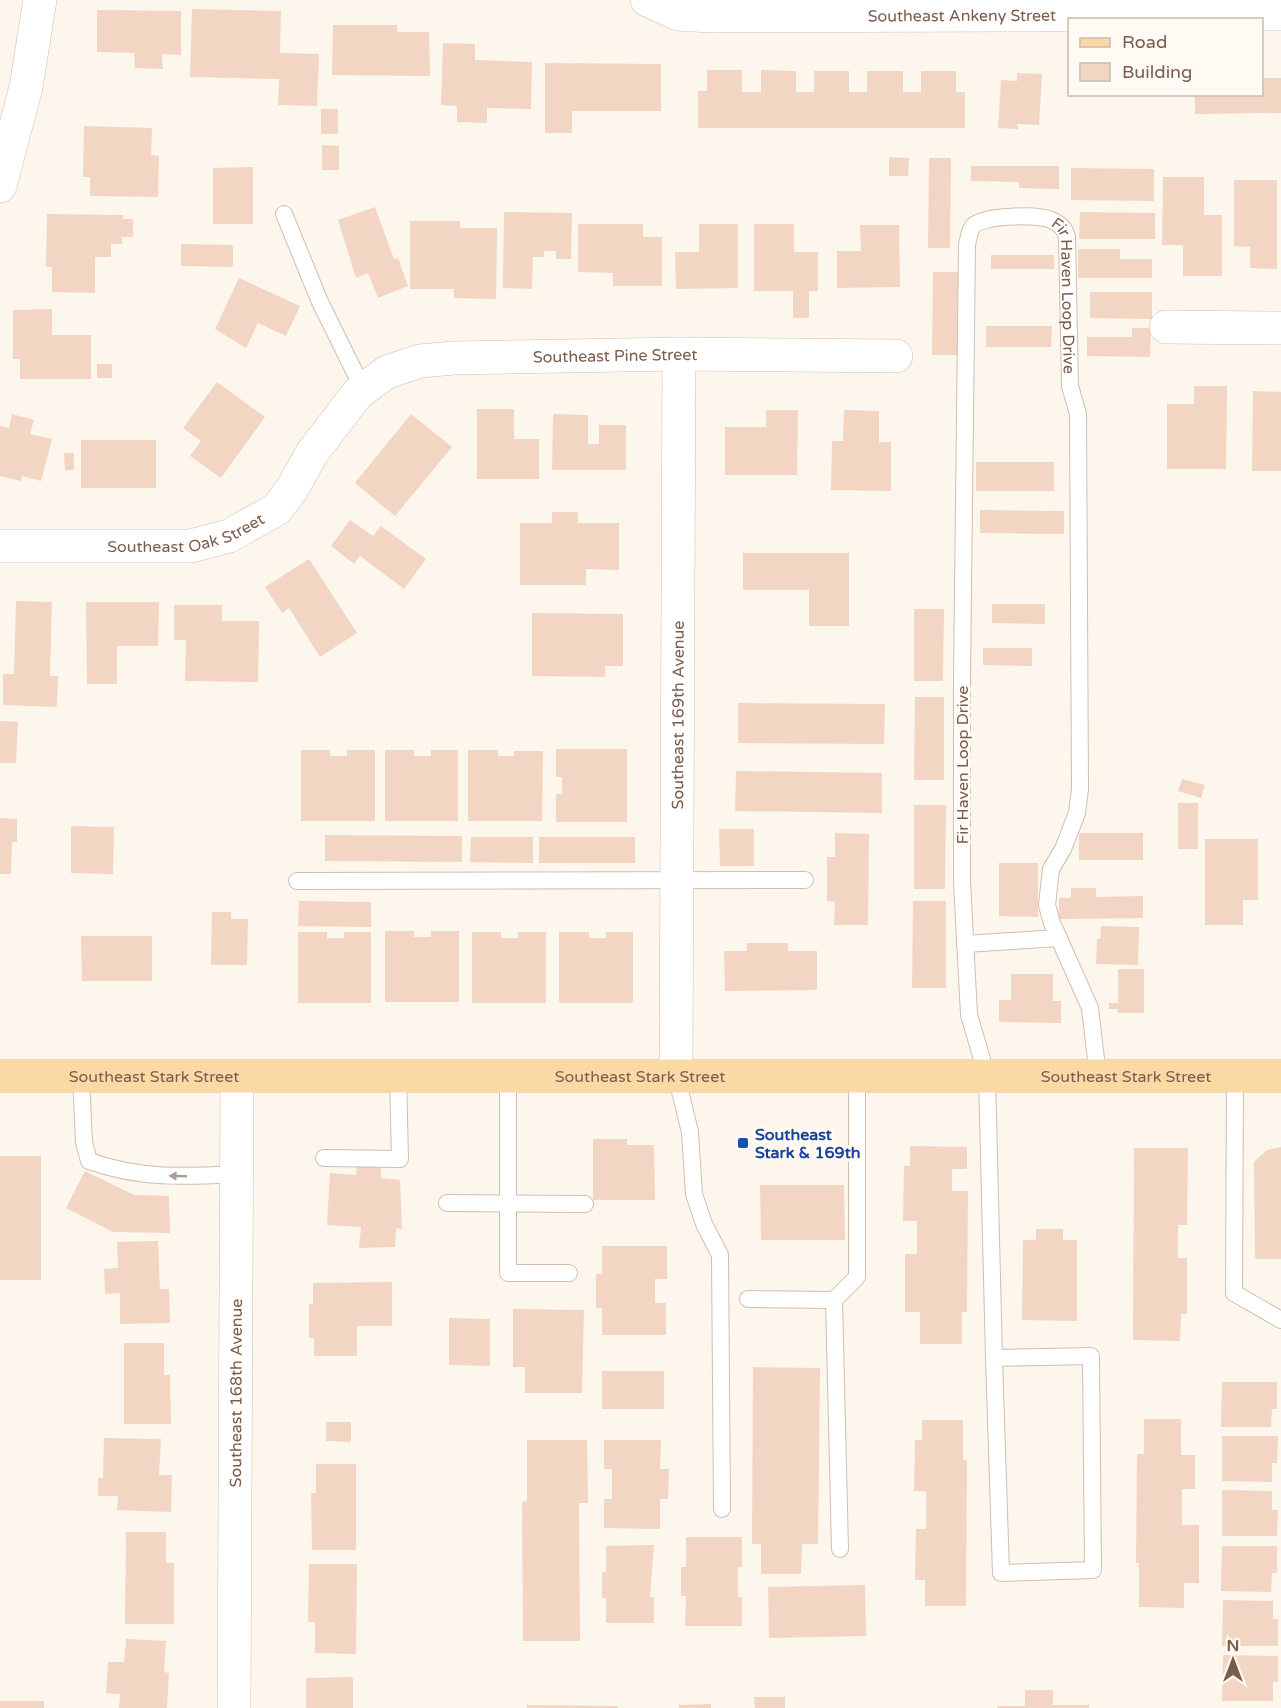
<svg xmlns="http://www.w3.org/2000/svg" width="1281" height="1708" font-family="'Varela Round',sans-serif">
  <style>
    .building { fill: #f3d5c3 }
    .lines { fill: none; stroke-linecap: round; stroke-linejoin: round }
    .service-casing { stroke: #d1beb0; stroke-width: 18 }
    .minor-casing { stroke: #d1beb0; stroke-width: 34 }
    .primary-casing { stroke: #dad1cd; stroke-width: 34 }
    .service { stroke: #fff; stroke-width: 16 }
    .minor { stroke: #fff; stroke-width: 33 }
    .primary { stroke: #fbd9a5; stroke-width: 33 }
    .oneway { fill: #af9d94 }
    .transit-dot { fill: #1a4fb4; stroke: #fffaf3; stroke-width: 2 }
    .labels { text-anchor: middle; stroke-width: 6; stroke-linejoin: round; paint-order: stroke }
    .street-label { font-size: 16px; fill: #7a5c4d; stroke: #fffaf3 }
    .transit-label { font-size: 16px; font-weight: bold; fill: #164399; stroke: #fffaf3; text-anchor: start }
  </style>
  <rect width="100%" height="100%" fill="#fdf6ec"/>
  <g class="building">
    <polygon points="192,9 281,11 280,53 319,54 317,106 278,105 279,79 190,77"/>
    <polygon points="97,10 181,11 181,55 162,54 163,69 135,68 134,53 97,52"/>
    <polygon points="333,25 397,25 397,32 429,32 430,76 332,75"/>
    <polygon points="443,43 475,44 475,60 532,62 531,109 487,108 487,123 457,122 457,106 441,105"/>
    <polygon points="545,63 661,64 661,111 572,111 572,133 545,133"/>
    <polygon points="707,70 742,70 742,92 761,92 761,70 796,71 796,92 814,92 814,71 849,71 849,92 867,92 867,71 903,71 903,92 921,92 921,71 956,71 956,92 965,92 965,128 698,128 698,91 707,91"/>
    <polygon points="1017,73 1042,74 1039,125 1017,124 1018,129 998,128 1001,80 1017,81"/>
    <polygon points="1262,78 1281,78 1281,113 1195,114 1195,94 1262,94"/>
    <rect x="321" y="109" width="17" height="25"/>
    <polygon points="84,126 152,128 151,155 159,156 158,197 90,196 90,177 83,177"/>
    <polygon points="322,145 339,146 339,170 322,170"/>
    <polygon points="889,157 909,158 908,176 889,176"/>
    <polygon points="929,158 951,158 950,248 928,248"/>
    <polygon points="971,166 1059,166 1059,189 1019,188 1019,182 971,181"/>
    <polygon points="253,167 253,224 213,224 213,168"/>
    <polygon points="1071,168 1154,169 1154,201 1071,200"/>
    <polygon points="1163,177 1204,177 1204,215 1222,215 1222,276 1183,276 1183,245 1162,245"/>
    <polygon points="1234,180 1277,180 1277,269 1250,268 1250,247 1234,246"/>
    <polygon points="375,207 394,259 398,258 408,286 378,298 368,273 356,278 338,220"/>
    <polygon points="504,212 572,213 571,259 556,259 556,251 544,251 544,257 533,257 532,289 503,288"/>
    <polygon points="1080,212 1155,213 1155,239 1079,239"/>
    <polygon points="47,214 123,215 123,219 133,219 133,237 122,237 122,244 111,244 111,257 95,257 95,293 52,292 52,267 46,267"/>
    <polygon points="410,221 460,221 460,228 497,228 496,299 454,298 454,289 410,289"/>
    <polygon points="578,224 643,224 643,237 662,237 662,286 613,286 613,273 578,272"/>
    <polygon points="699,224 738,224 738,288 676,289 675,252 699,252"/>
    <polygon points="754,224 794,224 794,252 818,252 818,291 809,291 809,318 793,318 793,291 754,291"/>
    <polygon points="860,225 899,225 900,287 837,288 837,251 861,251"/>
    <polygon points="181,244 233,245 233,267 181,266"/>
    <polygon points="1078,249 1120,249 1120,259 1152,259 1152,278 1078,278"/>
    <rect x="991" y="255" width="63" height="14"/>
    <polygon points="933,272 960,272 959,355 932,355"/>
    <polygon points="239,278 300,306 286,336 258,323 246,348 215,329"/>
    <polygon points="1090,292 1152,292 1152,319 1090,318"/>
    <polygon points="52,309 52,335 91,335 91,379 20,379 20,359 13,359 13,310"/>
    <polygon points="986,326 1052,326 1051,347 986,347"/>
    <polygon points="1132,328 1151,328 1150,357 1087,356 1087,337 1132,337"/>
    <rect x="97" y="364" width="15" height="14"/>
    <polygon points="217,382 265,417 221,478 190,456 201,441 183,428"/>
    <polygon points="1194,386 1227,386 1226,469 1167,469 1167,404 1194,404"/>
    <polygon points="1253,391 1281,392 1281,471 1252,471"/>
    <polygon points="477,409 514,409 514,439 539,439 539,479 477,479"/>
    <polygon points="766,410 798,410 797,475 725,475 725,427 766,427"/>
    <polygon points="844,410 879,411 879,442 891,442 891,491 831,490 832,441 843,441"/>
    <polygon points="12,414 34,420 30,434 52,439 41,481 22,476 21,481 0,476 0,426 9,428"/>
    <polygon points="411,414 452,447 395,516 355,483"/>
    <polygon points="553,414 588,415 588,444 599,444 599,425 626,425 626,470 552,470"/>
    <rect x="81" y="440" width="75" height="48"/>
    <polygon points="64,453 74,453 74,470 65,470"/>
    <rect x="976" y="462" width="78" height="29"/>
    <polygon points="980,510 1064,511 1064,534 980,533"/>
    <polygon points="552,512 578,512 578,523 619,523 619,570 586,569 586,585 520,585 520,523 552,523"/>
    <polygon points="350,520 373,536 381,526 426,559 404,589 360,556 354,564 331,546"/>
    <polygon points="743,553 849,553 849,626 809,626 809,590 743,590"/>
    <polygon points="309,559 357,633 320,657 289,608 282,613 265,587"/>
    <polygon points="16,601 52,602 50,676 58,676 57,707 3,705 3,674 14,674"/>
    <polygon points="86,602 159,602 158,646 117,646 117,684 87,684"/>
    <polygon points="992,604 1045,604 1045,624 992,623"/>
    <polygon points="174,605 222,605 222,621 259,621 258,682 185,681 186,640 174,640"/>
    <polygon points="914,609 944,609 943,681 914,681"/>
    <polygon points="532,613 623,614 623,666 605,666 605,677 532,676"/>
    <polygon points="983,648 1032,648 1032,666 983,665"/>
    <polygon points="915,697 944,697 944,780 914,780"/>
    <polygon points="738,703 885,704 884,744 738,743"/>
    <polygon points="0,721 18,722 16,763 0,763"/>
    <polygon points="556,749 627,749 627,822 556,822 556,794 562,794 562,777 556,777"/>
    <polygon points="301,750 330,750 330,756 347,756 347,750 375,750 375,821 301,821"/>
    <polygon points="385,750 414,750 414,756 431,756 431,750 458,750 458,821 385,821"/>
    <polygon points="468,750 498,750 498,756 514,756 514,751 543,751 542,821 468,821"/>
    <polygon points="736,771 882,773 882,813 735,811"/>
    <polygon points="1182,779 1205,785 1201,798 1178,791"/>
    <rect x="1178" y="803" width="20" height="46"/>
    <polygon points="914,805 946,805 945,889 914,889"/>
    <polygon points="0,818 17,819 17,842 12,842 11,874 0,874"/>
    <polygon points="71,826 114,827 113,874 71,873"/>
    <polygon points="719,829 754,829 754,866 720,866"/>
    <polygon points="835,833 869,834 868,925 834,925 835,902 827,901 827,857 835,857"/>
    <rect x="1079" y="833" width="64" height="27"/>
    <polygon points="325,835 462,836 462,862 325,861"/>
    <polygon points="471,837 533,837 533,863 470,862"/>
    <rect x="539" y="837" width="96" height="26"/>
    <polygon points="1205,839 1258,839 1258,900 1243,900 1243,925 1205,925"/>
    <polygon points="999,863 1038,863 1038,917 999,916"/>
    <polygon points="1071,888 1096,888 1096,897 1143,896 1143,918 1059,919 1059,898 1071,898"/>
    <polygon points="299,901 371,902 371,927 298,926"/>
    <polygon points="913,901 946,901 946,988 912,988"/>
    <polygon points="212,912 231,912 231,919 248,919 247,965 211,965"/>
    <polygon points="1101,926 1139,927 1138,965 1096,964 1097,939 1100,939"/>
    <polygon points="385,931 414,931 414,937 431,937 431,931 459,931 459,1002 385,1002"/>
    <polygon points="298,932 327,932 327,938 344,938 344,932 371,932 371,1003 298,1003"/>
    <polygon points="472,932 501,932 501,938 518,938 518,932 546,932 546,1003 472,1003"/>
    <polygon points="559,932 589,932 589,938 606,938 606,932 633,932 633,1003 559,1003"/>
    <polygon points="81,936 152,936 152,981 82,981"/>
    <polygon points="747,943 788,943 788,951 817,951 817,990 725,991 724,951 747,951"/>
    <polygon points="1118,969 1144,969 1144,1013 1118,1013 1118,1009 1109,1009 1109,1003 1118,1003"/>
    <polygon points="1011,974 1053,974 1053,1001 1061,1001 1061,1023 999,1022 999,1000 1011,1000"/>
    <polygon points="593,1139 627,1139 627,1145 654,1145 655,1200 593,1200"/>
    <polygon points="910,1146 967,1147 967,1169 952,1169 952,1191 968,1191 967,1312 962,1312 962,1344 920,1344 920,1312 905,1312 905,1254 917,1254 917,1221 903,1221 904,1166 910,1166"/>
    <polygon points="1281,1147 1281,1259 1255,1259 1254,1162 1267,1150"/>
    <polygon points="1134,1148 1188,1148 1187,1225 1178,1225 1178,1258 1187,1258 1187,1314 1181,1314 1180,1341 1133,1340"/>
    <rect x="0" y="1156" width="41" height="124"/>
    <polygon points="357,1165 381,1167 381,1178 400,1180 402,1229 396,1228 395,1247 359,1248 361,1227 327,1225 330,1173 356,1175"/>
    <polygon points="85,1171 134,1195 169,1196 170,1233 113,1232 66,1208"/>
    <polygon points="760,1185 844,1185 845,1240 761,1240"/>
    <polygon points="1036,1229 1063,1229 1063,1240 1077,1240 1077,1321 1022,1320 1023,1240 1036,1240"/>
    <polygon points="158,1241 160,1289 169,1289 170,1323 120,1324 120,1293 105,1294 104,1269 118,1268 117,1242"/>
    <polygon points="602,1246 667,1246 667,1279 655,1279 655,1303 666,1303 666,1335 602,1335 602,1308 596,1308 596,1274 602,1274"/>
    <polygon points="392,1282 392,1326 357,1326 357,1356 314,1356 314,1338 309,1338 309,1304 313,1304 313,1283"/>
    <polygon points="513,1309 584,1310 582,1393 525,1393 525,1367 513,1367"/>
    <polygon points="449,1318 490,1319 490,1366 449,1365"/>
    <polygon points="124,1343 164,1343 164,1375 170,1375 171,1424 124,1424"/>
    <polygon points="753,1367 820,1368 818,1544 802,1544 801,1574 761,1574 761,1544 752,1544"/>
    <rect x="602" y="1371" width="62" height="38"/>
    <polygon points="1222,1382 1277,1382 1277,1409 1272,1409 1271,1427 1221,1427"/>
    <polygon points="1144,1419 1181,1419 1181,1455 1195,1455 1195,1489 1182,1489 1182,1525 1199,1525 1199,1583 1184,1583 1184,1608 1139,1607 1139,1563 1136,1563 1137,1454 1144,1454"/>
    <polygon points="922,1420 963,1420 963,1460 967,1460 966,1606 925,1606 925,1580 915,1580 916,1529 926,1529 926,1491 914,1491 915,1440 922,1440"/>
    <polygon points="326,1422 351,1422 351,1442 326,1441"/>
    <polygon points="1222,1436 1278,1436 1277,1463 1272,1463 1272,1482 1222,1481"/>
    <polygon points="104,1438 161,1439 159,1475 172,1475 171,1512 117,1510 118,1496 98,1496 98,1478 103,1478"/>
    <polygon points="527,1440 587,1440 588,1503 579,1503 580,1641 523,1641 522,1502 527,1501"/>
    <polygon points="604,1440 661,1440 660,1469 669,1469 668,1499 660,1499 660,1529 604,1528 604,1499 612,1499 612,1469 604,1469"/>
    <polygon points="316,1464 356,1464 356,1550 312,1550 311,1493 316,1493"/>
    <polygon points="1222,1490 1272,1491 1272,1510 1278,1510 1277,1536 1222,1536"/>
    <polygon points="126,1532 166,1532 166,1563 174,1563 174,1624 125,1624"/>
    <polygon points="686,1537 742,1537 742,1567 738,1567 738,1597 742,1597 742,1626 685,1626 686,1596 681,1596 681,1567 686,1567"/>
    <polygon points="654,1545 650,1597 654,1597 654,1623 606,1623 606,1598 602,1598 602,1572 606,1572 606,1546"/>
    <polygon points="1222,1546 1277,1546 1277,1573 1272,1573 1271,1592 1221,1591"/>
    <polygon points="309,1564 357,1564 356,1654 315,1653 315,1622 308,1622"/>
    <polygon points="865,1585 866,1636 769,1638 768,1587"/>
    <polygon points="1223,1600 1273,1601 1273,1619 1278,1619 1278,1646 1222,1646"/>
    <polygon points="126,1639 166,1641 164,1672 169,1673 167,1708 119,1708 120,1694 106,1693 108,1662 124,1662"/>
    <polygon points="1223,1655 1278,1656 1278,1682 1273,1682 1273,1701 1222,1701"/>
    <polygon points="353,1677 353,1708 306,1708 306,1678"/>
    <polygon points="1025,1690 1053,1690 1053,1705 1089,1705 1089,1708 997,1708 997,1706 1025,1706"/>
    <polygon points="754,1697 785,1697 785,1708 755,1708"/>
    <rect x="0" y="1701" width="44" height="7"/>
    <polygon points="711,1704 711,1708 679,1708 679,1705"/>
    <polygon points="527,1705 618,1706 618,1708 527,1708"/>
  </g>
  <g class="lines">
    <g class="service-casing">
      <g id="service">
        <polyline points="284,214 320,302 363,389"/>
        <polyline points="297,881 805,880"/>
        <polyline points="965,944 1059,938"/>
        <polyline points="676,1075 690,1132 694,1194 704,1224 720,1255 722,1509"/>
        <path d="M81 1076 84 1142 89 1161C140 1179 184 1177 237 1174"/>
        <polyline points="508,1076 508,1273 569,1273"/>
        <polyline points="1235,1076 1234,1293 1281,1320"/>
        <polyline points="324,1158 400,1159 398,1075"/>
        <polyline points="447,1203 585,1204"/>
        <polyline points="748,1299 834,1300"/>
        <polygon points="1091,1356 1093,1570 1001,1573 994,1358"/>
        <path id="s1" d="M994 1358 987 1076 969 1015 962 881V677L967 244C969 238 969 231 973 226 983 215 1039 214 1051 220 1059 223 1065 229 1067 237L1070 386 1078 414 1080 789 1077 813 1063 849 1051 869 1047 905 1052 923 1090 1008 1098 1076"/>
        <polyline points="840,1549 834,1300 857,1277 857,1076"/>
      </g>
    </g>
    <g class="minor-casing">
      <g id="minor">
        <path id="s2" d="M647 0 678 14 711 16 1281 14"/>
        <polyline points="0,186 26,87 40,0"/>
        <polyline points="1166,327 1281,328"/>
        <path id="s3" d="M0 546H191L229 536 277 509 292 489 312 453 358 393 387 372 420 361 454 358 679 354 896 356"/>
        <path id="s4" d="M676 1075 679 354"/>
        <path id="s5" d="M234 1708 237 1077"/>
      </g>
    </g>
    <g class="primary-casing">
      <g id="primary">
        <path id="s6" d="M0 1076H1281"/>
      </g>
    </g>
    <use href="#service" class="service"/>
    <use href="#minor" class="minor"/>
    <use href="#primary" class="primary"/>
  </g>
  <defs><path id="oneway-solid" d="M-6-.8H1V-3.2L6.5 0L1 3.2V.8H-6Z" transform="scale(1.5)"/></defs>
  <use class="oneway" href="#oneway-solid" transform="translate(178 1176) rotate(-178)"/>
  <rect class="transit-dot" x="737" y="1137" width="12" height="12" rx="3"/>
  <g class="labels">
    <g class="street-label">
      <text dy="6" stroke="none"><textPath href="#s2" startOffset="318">Southeast Ankeny Street</textPath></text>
      <text dy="6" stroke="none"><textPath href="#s1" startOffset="1298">Fir Haven Loop Drive</textPath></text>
      <text dy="6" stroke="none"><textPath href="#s3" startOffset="693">Southeast Pine Street</textPath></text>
      <text dy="6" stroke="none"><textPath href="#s3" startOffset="188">Southeast Oak Street</textPath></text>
      <text dy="6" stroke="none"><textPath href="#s4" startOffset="360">Southeast 169th Avenue</textPath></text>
      <text transform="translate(962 765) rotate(-90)" y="6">Fir Haven Loop Drive</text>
      <text dy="6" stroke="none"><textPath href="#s6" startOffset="640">Southeast Stark Street</textPath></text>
      <text dy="6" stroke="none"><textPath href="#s6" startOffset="1126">Southeast Stark Street</textPath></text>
      <text dy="6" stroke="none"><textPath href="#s6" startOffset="154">Southeast Stark Street</textPath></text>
      <text dy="6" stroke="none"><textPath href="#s5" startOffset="315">Southeast 168th Avenue</textPath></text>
    </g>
    <g class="transit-label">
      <text x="755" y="1140">Southeast<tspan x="755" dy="18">Stark &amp; 169th</tspan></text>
    </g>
  </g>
  <rect x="1068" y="18" width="195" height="78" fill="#fffaf3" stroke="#cabbb1" stroke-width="1.5"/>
  <rect x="1080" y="38" width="30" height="9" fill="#fbd9a5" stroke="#cabbb1" stroke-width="1.5"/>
  <text x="1122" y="48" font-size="18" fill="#7a5c4d">Road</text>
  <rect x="1080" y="63" width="30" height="18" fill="#f3d5c3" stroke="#cabbb1" stroke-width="1.5"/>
  <text x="1122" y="78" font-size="18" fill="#7a5c4d">Building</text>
  <g transform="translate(1233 1660)" stroke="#fffaf3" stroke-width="4.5" paint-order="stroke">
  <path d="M0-4.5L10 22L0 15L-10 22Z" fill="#7a5c4d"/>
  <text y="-9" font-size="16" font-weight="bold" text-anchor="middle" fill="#7a5c4d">N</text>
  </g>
</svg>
